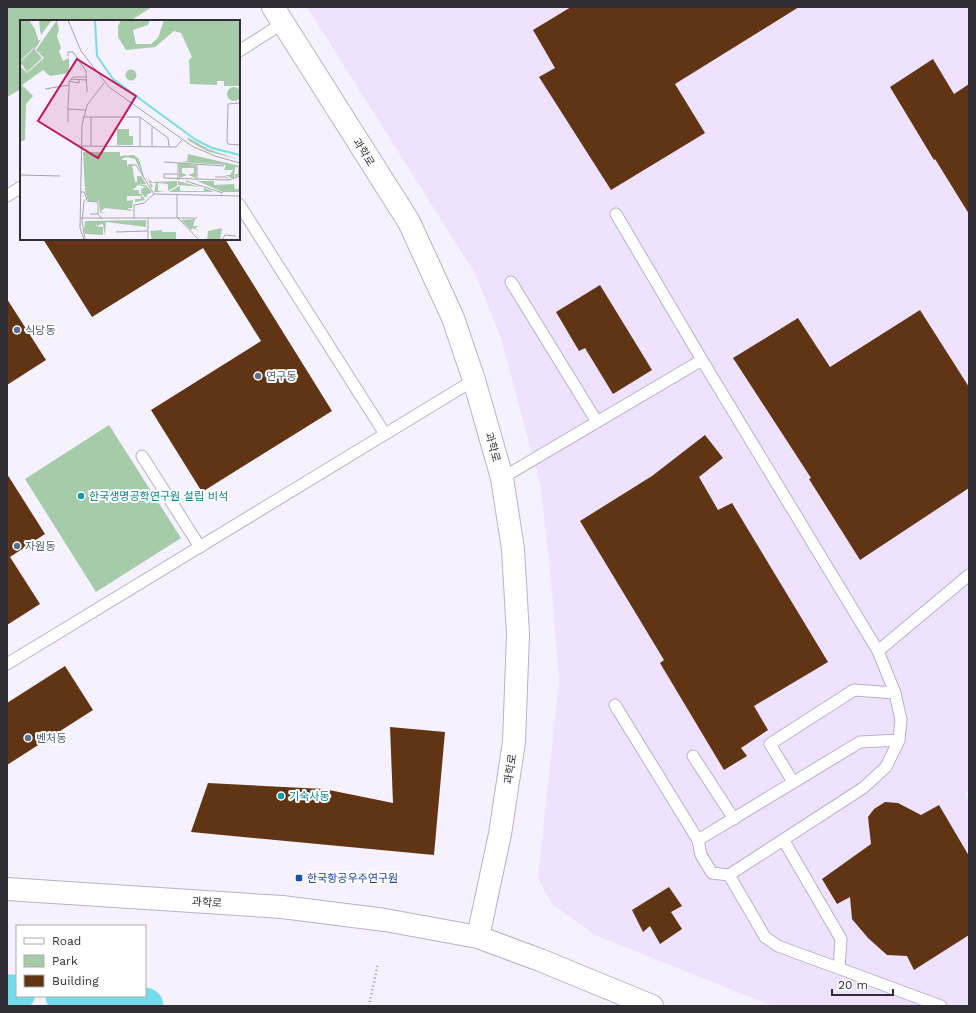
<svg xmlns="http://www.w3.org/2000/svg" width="976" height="1013" font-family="'Work Sans','Noto Sans KR',sans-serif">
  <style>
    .built { fill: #efe2ff }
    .green { fill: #a5cba9 }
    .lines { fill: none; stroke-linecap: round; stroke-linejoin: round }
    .river { stroke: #75dcea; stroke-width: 37 }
    .building { fill: #613513 }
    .lane-casing { stroke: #bab1c6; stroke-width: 13 }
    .secondary-casing { stroke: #bab1c6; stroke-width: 24 }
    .path { stroke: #9b96a1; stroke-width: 2.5; stroke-dasharray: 1 3; stroke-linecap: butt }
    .lane { stroke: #fff; stroke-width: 11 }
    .secondary { stroke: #fff; stroke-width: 22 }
    .service-dot { fill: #5c6f8a; stroke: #fff; stroke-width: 1.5 }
    .culture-dot { fill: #0f9aa8; stroke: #fff; stroke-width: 1.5 }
    .transit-dot { fill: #1a4fb4; stroke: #fff; stroke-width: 1.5 }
    .labels { text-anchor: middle; stroke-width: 4; stroke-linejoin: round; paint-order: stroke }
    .street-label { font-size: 11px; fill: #312d35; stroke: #fff }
    .service-label { font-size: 11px; fill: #4e5e75; stroke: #fff; text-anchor: start }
    .culture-label { font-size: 11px; fill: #0d838f; stroke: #fff; text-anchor: start }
    .transit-label { font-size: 11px; fill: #164399; stroke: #fff; text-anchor: start }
    .inset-river { fill: none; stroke: #75dcea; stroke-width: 2 }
    .inset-road { fill: none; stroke: #a7a3ae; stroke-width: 1 }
    .view { fill: #c2185b; fill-opacity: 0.15; stroke: #c2185b; stroke-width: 2 }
    .inset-edge { fill: none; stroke: #312d35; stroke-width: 2 }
  </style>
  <rect width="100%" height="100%" fill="#f6f1fe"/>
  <polygon class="built" points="307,7 969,7 969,790 965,793 969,799 969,1006 772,1006 595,935 552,904 538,878 559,680 550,567 540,484 501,338 476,275"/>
  <g class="green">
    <polygon points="7,7 152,7 130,21 21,21 21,89 7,97"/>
    <polygon points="109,425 181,538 96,592 25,479"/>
  </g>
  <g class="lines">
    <g class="river">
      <polyline points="7,993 17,993"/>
      <polyline points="64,996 145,1006"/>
    </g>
  </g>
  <g class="building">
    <polygon points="571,7 799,7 675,84 705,133 611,190 539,77 555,68 533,30"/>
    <polygon points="933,59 954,94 969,84 969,214 935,159 934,160 890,87"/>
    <polygon points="43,239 225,239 332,411 202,492 151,410 261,341 203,248 92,317"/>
    <polygon points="600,285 652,370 613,394 585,348 579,351 556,312"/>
    <polygon points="7,299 46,360 7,385"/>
    <polygon points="920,310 969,387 969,488 860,560 809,479 811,478 733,358 798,318 830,367"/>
    <polygon points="705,435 723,458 699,477 718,510 732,503 828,662 754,706 768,730 741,748 747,756 724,770 660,663 664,660 580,521 652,476"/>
    <polygon points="7,474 45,534 10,557 40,604 7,625"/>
    <polygon points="65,666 93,710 7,765 7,703"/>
    <polygon points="390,727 445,732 434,855 191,832 208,783 324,789 393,803"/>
    <polygon points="885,802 898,803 921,815 939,805 969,856 969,935 914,970 907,956 887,955 868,938 852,919 850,897 837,904 822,879 871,844 868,817 874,809"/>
    <polygon points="669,887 682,906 671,912 682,929 660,944 650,926 643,932 632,910"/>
  </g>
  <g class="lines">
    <g class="lane-casing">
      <g id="lane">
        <polyline points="239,51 283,23"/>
        <polyline points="7,196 21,187"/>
        <polyline points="239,204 385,434"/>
        <polyline points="511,282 597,422"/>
        <polyline points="702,360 878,651"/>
        <polyline points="142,456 200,547"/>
        <polyline points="502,478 702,360 616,214"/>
        <polyline points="7,664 474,380"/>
        <polyline points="895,693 878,651 969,575"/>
        <polyline points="615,705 698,840 701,855 712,873 729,875 765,937 778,946 941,1006"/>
        <polyline points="693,756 734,819"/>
        <polyline points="698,840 860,742 899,740"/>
        <polyline points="784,841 841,939 839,968"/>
        <polyline points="729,875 863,788 886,767 899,740 901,720 895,693 854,690 770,744 793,782"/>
      </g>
    </g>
    <g class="secondary-casing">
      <g id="secondary">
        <polyline points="273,7 409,222 453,318 474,380 502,478 513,549 518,634 514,742 500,834 478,937"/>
        <polyline points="7,889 282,907 385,920 478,937 540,960 652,1006"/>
      </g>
    </g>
    <polyline class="path" points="369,1006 378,963"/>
    <use href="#lane" class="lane"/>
    <use href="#secondary" class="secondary"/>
  </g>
  <g class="service-dot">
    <circle cx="17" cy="330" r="4"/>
    <circle cx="258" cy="376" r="4"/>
    <circle cx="17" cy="546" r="4"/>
    <circle cx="28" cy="738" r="4"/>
  </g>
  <g class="culture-dot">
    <circle cx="81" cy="496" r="4"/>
    <circle cx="281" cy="796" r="4"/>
  </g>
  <rect class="transit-dot" x="295" y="874" width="8" height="8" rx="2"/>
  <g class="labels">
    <g class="street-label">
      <text transform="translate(364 152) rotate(58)" y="4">과학로</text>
      <text transform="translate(493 447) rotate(74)" y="4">과학로</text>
      <text transform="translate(510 769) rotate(-81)" y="4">과학로</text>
      <text transform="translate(207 902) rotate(4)" y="4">과학로</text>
    </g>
    <g class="service-label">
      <text x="25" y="334">식당동</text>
      <text x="266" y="380">연구동</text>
      <text x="25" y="550">자원동</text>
      <text x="36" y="742">벤처동</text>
    </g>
    <g class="culture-label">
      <text x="89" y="500">한국생명공학연구원 설립 비석</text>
      <text x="289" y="800">기숙사동</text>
    </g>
    <g class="transit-label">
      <text x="307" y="882">한국항공우주연구원</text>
    </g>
  </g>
  <g transform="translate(20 20)">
    <rect width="220" height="220" fill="#f6f1fe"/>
    <path d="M0 0H9L15 9 19 23 0 41ZM19 0H32L21 15 20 10ZM37 0 39 10 37 16 41 28 39 31 43 41 49 38V53L30 56 23 50 2 65 13 76 6 84 5 120 0 122V46L7 53 24 38 16 30ZM101 0H130L128 5 113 10 116 24H131L138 18 144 0H220V66H204V61H197V65L170 64 169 40 172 37 161 13 154 11 135 27 106 30 98 17V6ZM14 29 22 38 7 52 0 42ZM105.5 55a5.5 5.5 0 1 1 11 0a5.5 5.5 0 1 1-11 0ZM207 74a7 7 0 1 1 14 0a7 7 0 1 1-14 0ZM97 109H109V116H113V125H97ZM167 117 188 129 220 140 187 131 169 121ZM63 132H100V136L114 135 119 139 125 160 115 139 106 137 101 140H107V146L112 145 115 162H117V156H121L126 164 117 165H126L132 172 127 175 126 178 121 173V169L126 167 118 165 113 170H119V174H121L125 180 115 182V179H121V176H107V181L113 180 112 188H107L113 191 85 188 80 192 86 193H80L79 181H68L65 171ZM168 134 220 146V155L215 157V154H218V147H215L214 158H211L205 155H210L213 150H204L206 145 161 142 167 141ZM159 143 176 145V158L168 155 174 153V148H162V153L167 155 159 158ZM128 159 132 162 157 161V166L148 171V164L138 163V171L145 172H134L136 163H130L133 166 131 168ZM158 161 181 167 160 165V171H184V168L194 172H149L161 165H158ZM177 161H194V165L214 164 215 169H220V172H213L212 167 213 172H203ZM175 199 173 206H179L175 208 179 211 173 208 175 206 171 210 161 200ZM126 200V207L86 202 85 216 83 204 75 206 83 207V215L65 214 64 210 65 201ZM202 208 200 220H187L188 211ZM142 210V212H156V220H132L130 211Z" fill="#a5cba9"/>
    <path class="inset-river" d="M75 0 77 36 93 59 176 120 192 128 220 135"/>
    <path class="inset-road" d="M48 0 61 31 89 67 172 126 195 136 220 143M13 31 20 20M48 36V32H53L66 51 67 72M51 59 67 60M59 60V63L49 61 53 57H66M25 69 49 65V61M220 83 208 84 207 121 208 124 220 125M48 89 49 65M63 97H120L148 118 149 126M71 97V126M120 97V126M48 102V89L65 90M61 126 156 127 162 120M132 126V107M144 142 204 146M108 145H116L134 174M158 154H144V158L209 160 220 156M0 155 40 156M195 157H206L209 160M158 160V143M177 160V144M166 161 203 173M61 172H64L67 179 64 181 62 201 65 220M157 174V197L179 220M67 181 78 182V194M70 194H78L82 199M60 198H177M114 199V185L124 183 134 174 220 176M96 212 128 211M64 220 60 208 62 105 67 85 84 63M128 220V199M202 220 205 215 216 216"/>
    <path class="view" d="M57 39 116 76 78 138 18 101Z"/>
    <rect width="220" height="220" class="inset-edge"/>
  </g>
  <rect width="976" height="1013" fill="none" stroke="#312d35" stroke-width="16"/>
  <rect x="16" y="925" width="130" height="72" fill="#ffffff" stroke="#adabae"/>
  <rect x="24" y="938" width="20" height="6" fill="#ffffff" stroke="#adabae"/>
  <text x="52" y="945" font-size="12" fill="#312d35">Road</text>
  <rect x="24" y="955" width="20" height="12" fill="#a5cba9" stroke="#adabae"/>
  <text x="52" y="965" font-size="12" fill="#312d35">Park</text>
  <rect x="24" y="975" width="20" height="12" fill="#613513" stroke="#adabae"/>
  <text x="52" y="985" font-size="12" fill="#312d35">Building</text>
  <path d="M832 989v6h61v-6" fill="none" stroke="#312d35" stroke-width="2"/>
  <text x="838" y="989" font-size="12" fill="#312d35" stroke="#ffffff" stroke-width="3" paint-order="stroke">20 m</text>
</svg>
